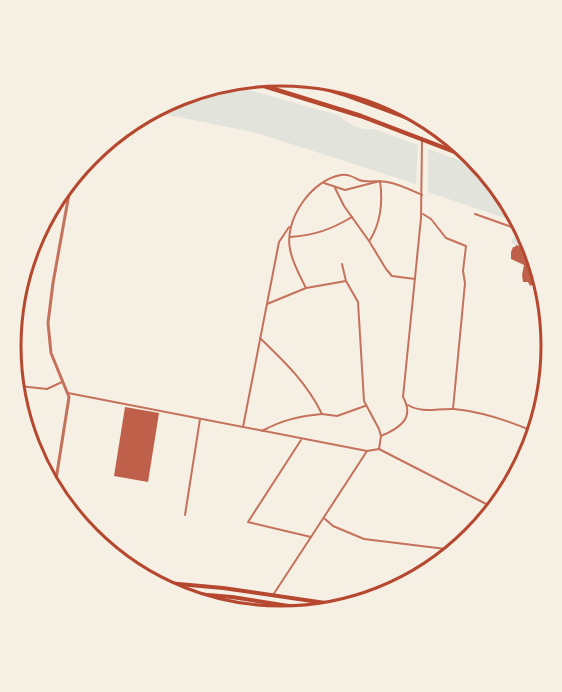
<svg xmlns="http://www.w3.org/2000/svg" width="562" height="692" font-family="'Space Grotesk',sans-serif">
  <style>
    .green { fill: #e2e4dc }
    .building { fill: #bf614a }
    .lines { fill: none; stroke-linecap: round; stroke-linejoin: round }
    .minor { stroke: #c5725c; stroke-width: 2 }
    .tertiary { stroke: #c5725c; stroke-width: 3 }
    .secondary { stroke: #b5482f; stroke-width: 4 }
    .trunk { stroke: #b5482f; stroke-width: 4.5 }
    .rim { fill: none; stroke: #b5482f; stroke-width: 3 }
  </style>
  <rect width="100%" height="100%" fill="#f6efe4"/>
  <g class="green">
    <path d="M231 85 338 115C348 123 361 132 374 129L418 145 416 184 257 133 154 112 178 96Z"/>
    <polygon points="428,149 481,168 517,222 428,192"/>
    <path d="M516 231C527 235 532 241 532 253L528 249 511 243Z"/>
  </g>
  <g class="building">
    <polygon points="516,245 529,249 529,252 533,253 543,301 534,284 530,286 528,282 523,282 522,275 524,265 511,259 511,252 513,247 515,247"/>
    <polygon points="125,407 159,413 148,482 114,476"/>
  </g>
  <g class="lines">
    <g class="minor">
      <path d="M324 183 345 190 380 181C383 202 381 222 370 240"/>
      <polyline points="335,188 344,206 369,241 386,269 392,276 415,279"/>
      <polyline points="423,214 431,219 446,238 466,246 463,271 465,283 453,409"/>
      <polyline points="475,214 523,231"/>
      <path d="M290 237C315 235 330 230 352 217"/>
      <polyline points="342,264 346,281 358,302 364,401 379,429 381,436 379,449"/>
      <path d="M346 281 306 288C300 276 292 262 290 249 284 220 311 180 341 175 349 174 353 177 359 180 367 183 378 180 387 182 399 184 411 190 422 195"/>
      <polyline points="267,304 306,288"/>
      <path d="M260 338C284 361 307 383 322 414L337 416 365 406"/>
      <polyline points="19,386 47,389 62,382"/>
      <polyline points="68,393 367,451 379,449 492,507"/>
      <path d="M408 405C423 414 437 408 454 409 483 412 507 420 532 431"/>
      <polyline points="243,427 279,242 289,227"/>
      <path d="M262 431C282 420 300 416 322 414"/>
      <path d="M381 436C400 428 415 418 403 397L421 218 422 140"/>
      <polyline points="301,440 248,522 311,537 367,451"/>
      <polyline points="504,490 536,422"/>
      <polyline points="185,515 200,419"/>
      <polyline points="325,519 333,526 364,539 454,550"/>
      <polyline points="273,595 311,537"/>
    </g>
    <polyline class="tertiary" points="55,486 69,397 51,353 48,323 53,283 71,183"/>
    <g class="secondary">
      <polyline points="156,582 223,588 339,605"/>
      <polyline points="171,592 232,597 314,610"/>
    </g>
    <g class="trunk">
      <polyline points="289,77 343,94 427,125"/>
      <polyline points="251,82 361,116 476,160"/>
    </g>
  </g>
  <path d="M0 0H562V692H0ZM21 346a260 260 0 1 1 520 0a260 260 0 1 1-520 0Z" fill="#f6efe4" fill-rule="evenodd"/>
  <path class="rim" d="M21 346a260 260 0 1 1 520 0a260 260 0 1 1-520 0Z"/>
</svg>
